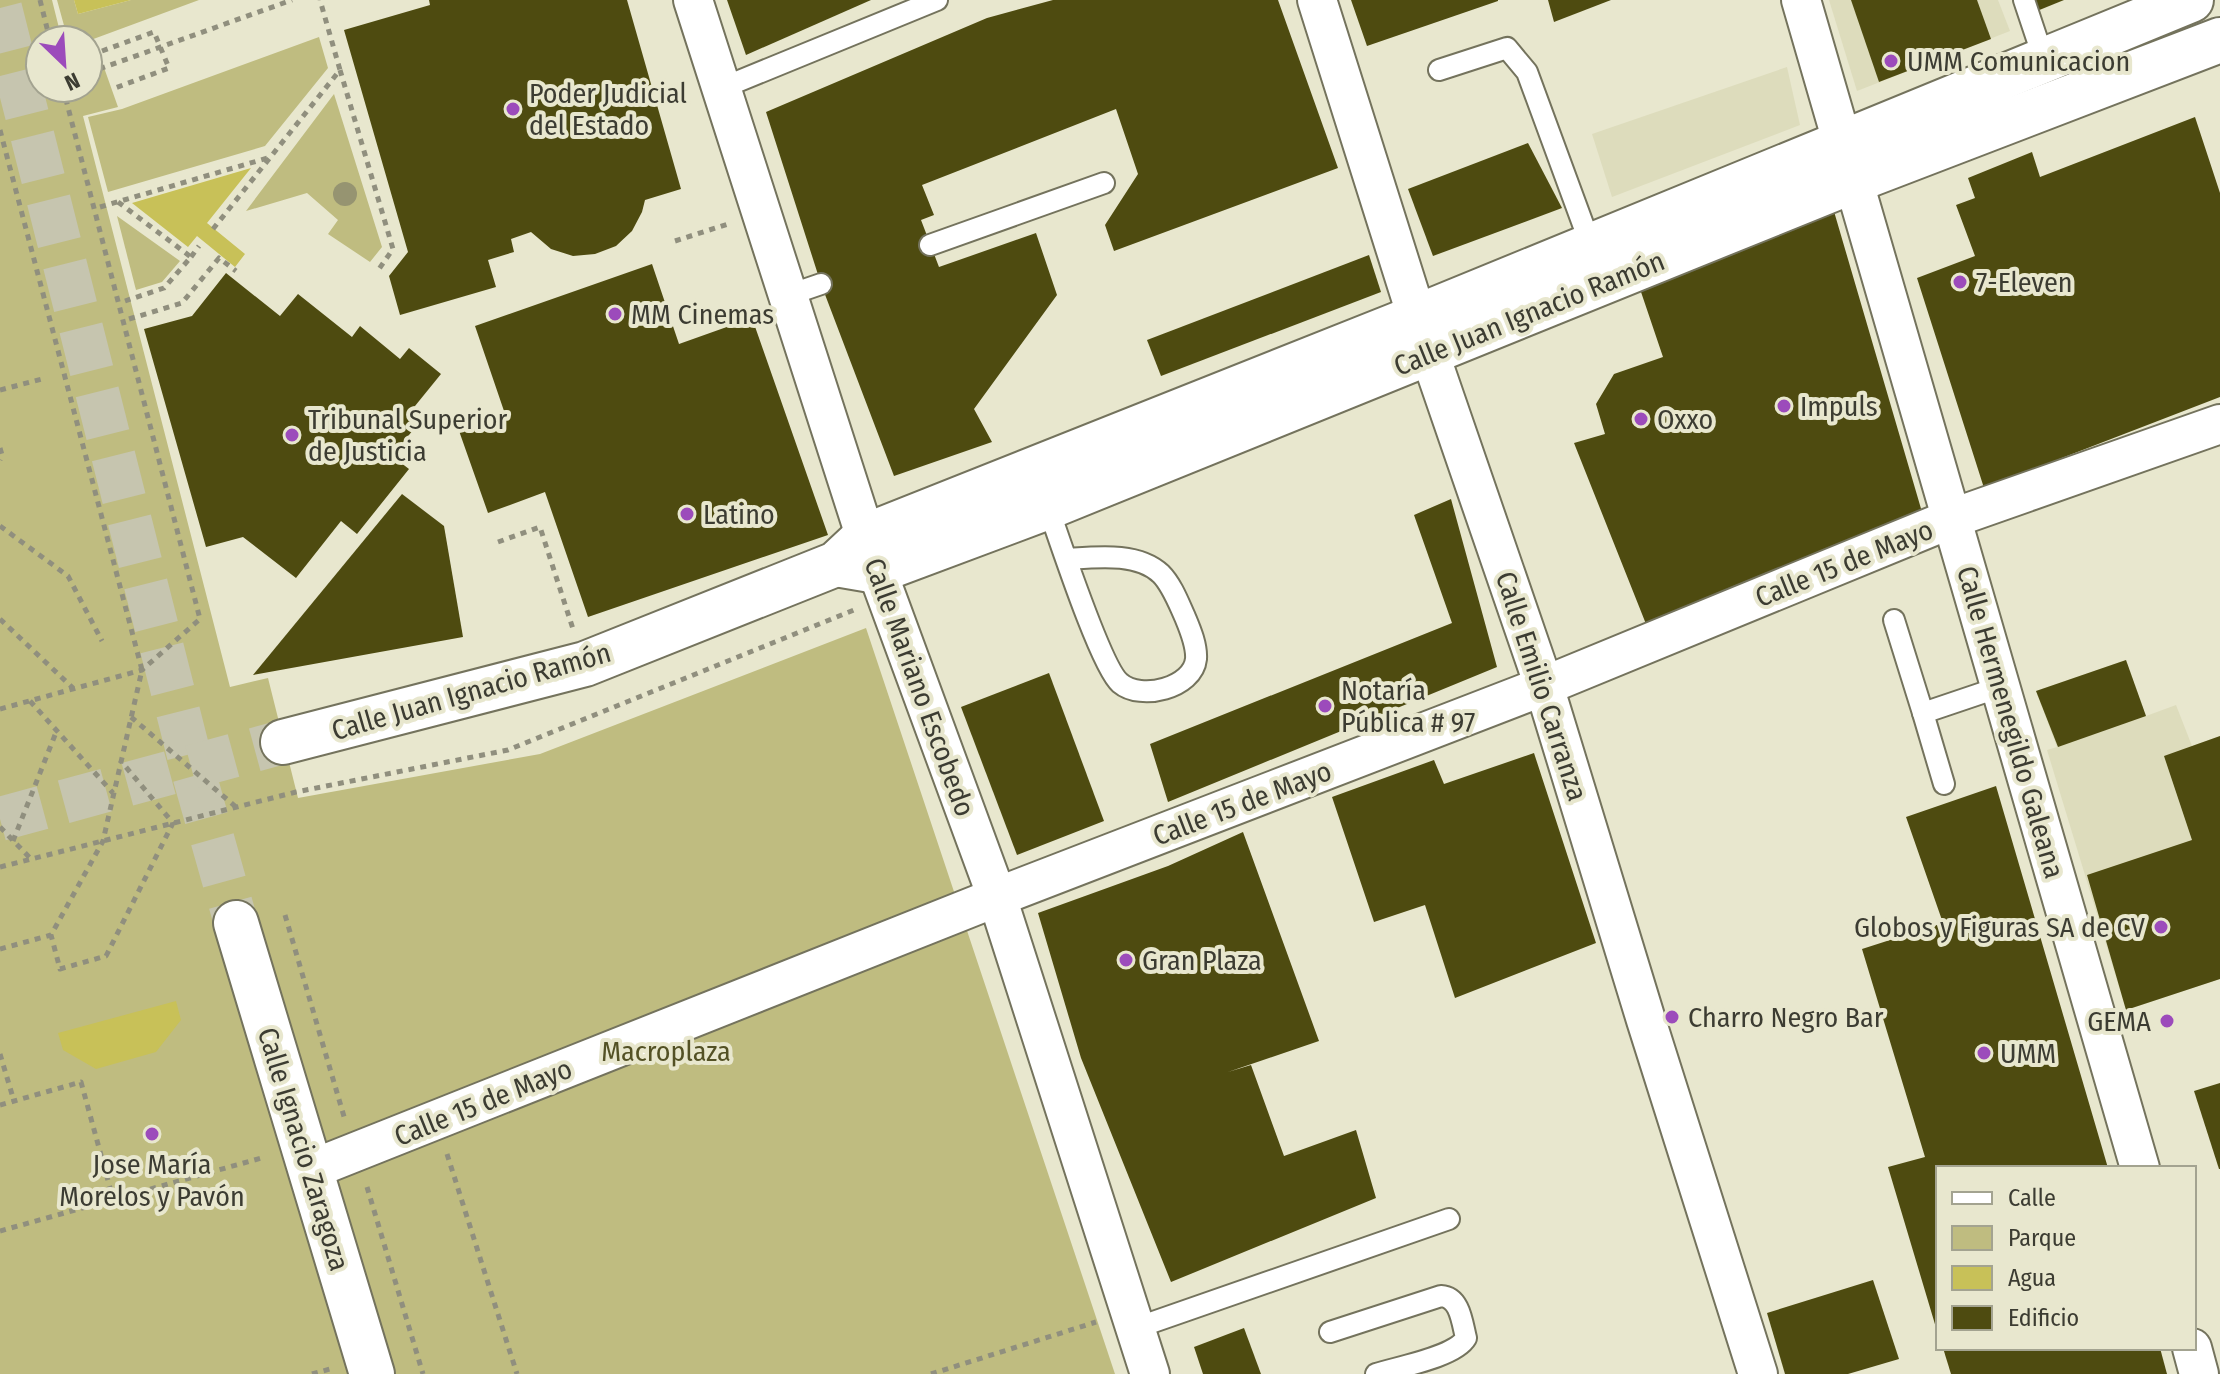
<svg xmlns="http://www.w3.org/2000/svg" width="2220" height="1374" font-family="'Fira Sans Condensed',sans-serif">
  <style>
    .built { fill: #dddcbc }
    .green { fill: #bfbc80 }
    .water { fill: #c8c158 }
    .building { fill: #4e4b10 }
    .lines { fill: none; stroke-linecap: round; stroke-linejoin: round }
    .secondary-tunnel { stroke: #c6c5af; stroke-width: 44; stroke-dasharray: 44 22; stroke-linecap: butt }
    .lane-casing { stroke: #74735d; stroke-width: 24 }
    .street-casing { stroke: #74735d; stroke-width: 42 }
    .secondary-casing { stroke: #74735d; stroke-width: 48 }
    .path { stroke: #908f7e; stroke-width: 5; stroke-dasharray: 6 6; stroke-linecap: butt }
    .lane { stroke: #fff; stroke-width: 20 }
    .street { stroke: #fff; stroke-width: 38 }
    .secondary { stroke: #fff; stroke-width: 44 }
    .tree { fill: #969471 }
    .poi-dot { fill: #9c4bbb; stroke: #e8e7ce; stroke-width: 3 }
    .labels { text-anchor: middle; stroke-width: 8; stroke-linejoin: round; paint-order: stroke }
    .poi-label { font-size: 28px; fill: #3c3c32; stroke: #e8e7ce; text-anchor: start }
    .street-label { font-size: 28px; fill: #3c3c32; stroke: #e8e7ce }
    .park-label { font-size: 28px; fill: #535125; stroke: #e8e7ce }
  </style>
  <rect width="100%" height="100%" fill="#e8e7ce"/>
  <g class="built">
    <polygon points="1829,0 1998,0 2010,31 1857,91"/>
    <polygon points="1787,67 1800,125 1612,197 1592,134"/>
    <polygon points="2126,660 2146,716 2176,705 2192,746 2220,736 2220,979 2126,1010 2047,750 2057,747 2036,691"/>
  </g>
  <g class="green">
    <polygon points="0,0 52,0 62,40 40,40 40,88 88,88 88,48 96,45 118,107 83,116 230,687 268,678 298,798 540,754 866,628 1115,1374 0,1374"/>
    <polygon points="57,0 74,0 78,14 131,0 199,0 88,41 68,40"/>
    <polygon points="319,37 328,68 265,146 108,192 88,117 122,109"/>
    <polygon points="334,94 382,247 370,262 328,234 338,220 307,193 246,211"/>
    <polygon points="117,216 180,261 162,282 136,290"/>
  </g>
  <g class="water">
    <polygon points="74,0 131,0 78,14"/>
    <polygon points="251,168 207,223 245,254 235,267 197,236 188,247 132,203"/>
    <polygon points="176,1001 181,1020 156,1052 96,1069 63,1050 58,1033"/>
  </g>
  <g class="building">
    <polygon points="429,0 627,0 681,189 645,200 642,212 632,231 616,246 595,254 573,256 551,249 531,232 511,239 514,252 488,260 496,287 400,315 389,276 408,252 344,30 430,5"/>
    <polygon points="727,0 871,0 746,55"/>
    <polygon points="1053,0 1278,0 1338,168 1114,251 1105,225 1138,174 1116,109 922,185 934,215 921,220 939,267 1036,233 1057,295 974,409 992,442 894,476 821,284 766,112 987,18"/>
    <polygon points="1351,0 1498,0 1498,1 1367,46"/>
    <polygon points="1548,0 1611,0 1554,22"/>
    <polygon points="1851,0 1977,0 1991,39 1879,82"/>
    <polygon points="2028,0 2064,0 2032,13"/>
    <polygon points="2195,117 2220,193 2220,397 1984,488 1917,278 1975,256 1956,205 1975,198 1968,178 2032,152 2040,177"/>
    <polygon points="1528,143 1562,208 1433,256 1408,189"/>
    <polygon points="1833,208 1922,512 1646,624 1574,443 1605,434 1596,404 1614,374 1663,357 1640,289"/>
    <polygon points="1369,255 1381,292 1161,376 1147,340"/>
    <polygon points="652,264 679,344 752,318 828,535 588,617 545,492 488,513 458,428 504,411 475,326"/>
    <polygon points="226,273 280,316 298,294 352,337 360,326 400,359 409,348 441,374 415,406 426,414 392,456 409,469 357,534 341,521 296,578 243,537 206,547 144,329 192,316"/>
    <polygon points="402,494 444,526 463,637 253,675"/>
    <polygon points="1451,499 1497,667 1168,802 1150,744 1452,623 1414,515"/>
    <polygon points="2126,660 2146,716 2058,747 2036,691"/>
    <polygon points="1049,673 1104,821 1017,855 961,707"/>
    <polygon points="2220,736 2220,979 2126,1010 2087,875 2192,840 2164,756"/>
    <polygon points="1534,753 1596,943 1455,998 1425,905 1374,922 1332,797 1434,760 1444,784"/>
    <polygon points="1996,786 2108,1168 1938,1168 1937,1331 1888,1167 1925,1157 1862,949 1943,923 1906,817"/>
    <polygon points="1243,832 1319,1041 1228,1072 1251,1065 1284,1156 1356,1130 1376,1198 1171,1282 1081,1058 1038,913 1168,866"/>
    <polygon points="2220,1083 2220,1169 2219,1169 2194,1091"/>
    <polygon points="1873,1280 1899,1359 1848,1374 1785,1374 1767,1313"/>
    <polygon points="1244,1328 1261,1374 1203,1374 1194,1347"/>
    <polygon points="1943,1348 2160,1348 2167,1374 1951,1374"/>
  </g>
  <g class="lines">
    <g class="secondary-tunnel">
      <polyline points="0,8 192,767 236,923"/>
      <polyline points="0,819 283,742"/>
    </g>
    <g class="lane-casing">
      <g id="lane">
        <polyline points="2024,0 2044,60"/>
        <polyline points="1439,70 1507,48 1527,72 1591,246"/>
        <polyline points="722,88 937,0"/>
        <polyline points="930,245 1104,183"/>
        <polyline points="789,295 821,284"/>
        <path d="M1048 507C1059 538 1101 667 1120 683 1141 701 1193 688 1196 659 1197 645 1190 629 1185 617 1179 604 1172 585 1161 574 1138 552 1097 557 1067 559"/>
        <polyline points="1894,620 1923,713"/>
        <polyline points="1944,784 1923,713 2000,687"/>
        <polyline points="1136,1328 1449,1219"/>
        <path d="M1330 1332 1441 1296C1460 1297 1462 1322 1466 1338 1455 1357 1398 1367 1376 1374"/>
      </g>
    </g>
    <g class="street-casing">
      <g id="street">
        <polyline points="693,0 872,557 997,897 1150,1374"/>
        <polyline points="1317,0 1417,317 1544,686 1646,1020 1758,1374"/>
        <polyline points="1801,0 2140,1168"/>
        <polyline points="310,1170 997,897 1544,686 1953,518 2220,424"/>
        <polyline points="2192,1348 2199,1374"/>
      </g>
    </g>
    <g class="secondary-casing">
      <g id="secondary">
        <polyline points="836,564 877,571 1048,507 1855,180 2220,40"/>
        <polyline points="283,742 585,664 836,564 866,536 1417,317 2191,0"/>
        <polyline points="236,923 372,1374"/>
      </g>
    </g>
    <g class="path">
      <polyline points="40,0 50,40"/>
      <polyline points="102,51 154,32 169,68 115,88"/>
      <polyline points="340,70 393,249 379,269"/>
      <polyline points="88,73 292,0"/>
      <polyline points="0,130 142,670 103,841 51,935 60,969 106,956 173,823 120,760"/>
      <polyline points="118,202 191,257 164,288 125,301"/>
      <polyline points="100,207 271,157"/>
      <polyline points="213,229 340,70 320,0"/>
      <polyline points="675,241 728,224"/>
      <polyline points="191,257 199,246"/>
      <polyline points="129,319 182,303 219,258 236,271"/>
      <polyline points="0,390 46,378"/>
      <polyline points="0,448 2,455 0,460"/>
      <polyline points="0,526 68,576 102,641"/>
      <polyline points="498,542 540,527 573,629"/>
      <polyline points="0,619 73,688"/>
      <polyline points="30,701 113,793"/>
      <polyline points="0,709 142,670 200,619 63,88"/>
      <polyline points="131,717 236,807"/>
      <polyline points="0,827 31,859"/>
      <polyline points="13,841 57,730"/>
      <polyline points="0,867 296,792 508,750 854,610"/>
      <polyline points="285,915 345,1120"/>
      <polyline points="0,949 51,935"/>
      <polyline points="0,1054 14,1101"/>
      <polyline points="0,1105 81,1082 113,1199"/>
      <polyline points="447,1154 517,1374"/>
      <polyline points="367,1187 423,1374"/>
      <polyline points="0,1231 265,1157"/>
      <polyline points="312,1374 330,1369"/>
      <polyline points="931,1374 1096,1322"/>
    </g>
    <use href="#lane" class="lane"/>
    <use href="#street" class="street"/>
    <use href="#secondary" class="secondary"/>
  </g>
  <circle class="tree" cx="345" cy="194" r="12"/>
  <g class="poi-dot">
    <circle cx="1891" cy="61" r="8"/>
    <circle cx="513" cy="109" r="8"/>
    <circle cx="1960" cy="282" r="8"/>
    <circle cx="615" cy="314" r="8"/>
    <circle cx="1784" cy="406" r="8"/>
    <circle cx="1641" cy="419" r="8"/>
    <circle cx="292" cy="435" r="8"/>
    <circle cx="687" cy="514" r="8"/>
    <circle cx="1325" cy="706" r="8"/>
    <circle cx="2161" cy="927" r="8"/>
    <circle cx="1126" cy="960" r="8"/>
    <circle cx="1672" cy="1017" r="8"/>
    <circle cx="2167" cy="1021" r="8"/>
    <circle cx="1984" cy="1053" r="8"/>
    <circle cx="152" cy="1134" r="8"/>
  </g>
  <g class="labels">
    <g class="poi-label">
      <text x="1907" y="71">UMM Comunicacion</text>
      <text x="529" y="103">Poder Judicial<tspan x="529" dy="32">del Estado</tspan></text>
      <text x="1976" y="292">7-Eleven</text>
      <text x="631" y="324">MM Cinemas</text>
      <text x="1800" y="416">Impuls</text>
      <text x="308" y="429">Tribunal Superior<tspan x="308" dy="32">de Justicia</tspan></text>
      <text x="1657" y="429">Oxxo</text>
      <text x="703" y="524">Latino</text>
      <text x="1341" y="700">Notaría<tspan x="1341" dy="32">Pública # 97</tspan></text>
      <text x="2145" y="937" text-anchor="end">Globos y Figuras SA de CV</text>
      <text x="1142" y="970">Gran Plaza</text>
      <text x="1688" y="1027">Charro Negro Bar</text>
      <text x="2151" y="1031" text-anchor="end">GEMA</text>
      <text x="2000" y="1063">UMM</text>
      <text x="152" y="1174" text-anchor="middle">Jose María<tspan x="152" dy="32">Morelos y Pavón</tspan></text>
    </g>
    <g class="street-label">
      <text transform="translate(1529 313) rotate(-22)" y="10">Calle Juan Ignacio Ramón</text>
      <text transform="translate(1844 563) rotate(-22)" y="10">Calle 15 de Mayo</text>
      <text transform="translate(1542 686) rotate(72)" y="10">Calle Emilio Carranza</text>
      <text transform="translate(920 687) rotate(70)" y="10">Calle Mariano Escobedo</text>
      <text transform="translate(471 691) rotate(-16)" y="10">Calle Juan Ignacio Ramón</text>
      <text transform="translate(2011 722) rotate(74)" y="10">Calle Hermenegildo Galeana</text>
      <text transform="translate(1242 803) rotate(-21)" y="10">Calle 15 de Mayo</text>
      <text transform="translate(483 1102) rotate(-22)" y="10">Calle 15 de Mayo</text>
      <text transform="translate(304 1149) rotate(73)" y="10">Calle Ignacio Zaragoza</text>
    </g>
    <g class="park-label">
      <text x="666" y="1061">Macroplaza</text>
    </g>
  </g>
  <rect x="1936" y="1166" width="260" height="184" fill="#e8e7ce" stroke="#a3a390" stroke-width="2"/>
  <rect x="1952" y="1192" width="40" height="12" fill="#ffffff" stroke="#a3a390" stroke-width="2"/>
  <text x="2008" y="1206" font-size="24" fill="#3c3c32">Calle</text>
  <rect x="1952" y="1226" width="40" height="24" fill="#bfbc80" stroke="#a3a390" stroke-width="2"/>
  <text x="2008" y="1246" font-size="24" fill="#3c3c32">Parque</text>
  <rect x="1952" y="1266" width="40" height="24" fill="#c8c158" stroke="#a3a390" stroke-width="2"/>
  <text x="2008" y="1286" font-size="24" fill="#3c3c32">Agua</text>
  <rect x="1952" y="1306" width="40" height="24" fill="#4e4b10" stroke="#a3a390" stroke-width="2"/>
  <text x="2008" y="1326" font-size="24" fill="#3c3c32">Edificio</text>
  <g transform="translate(64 64) rotate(155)"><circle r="38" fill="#e8e7ce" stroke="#a3a390" stroke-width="2"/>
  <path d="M0-6L14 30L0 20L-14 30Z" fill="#9c4bbb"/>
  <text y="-12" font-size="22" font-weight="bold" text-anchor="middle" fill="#3c3c32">N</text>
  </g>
</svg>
